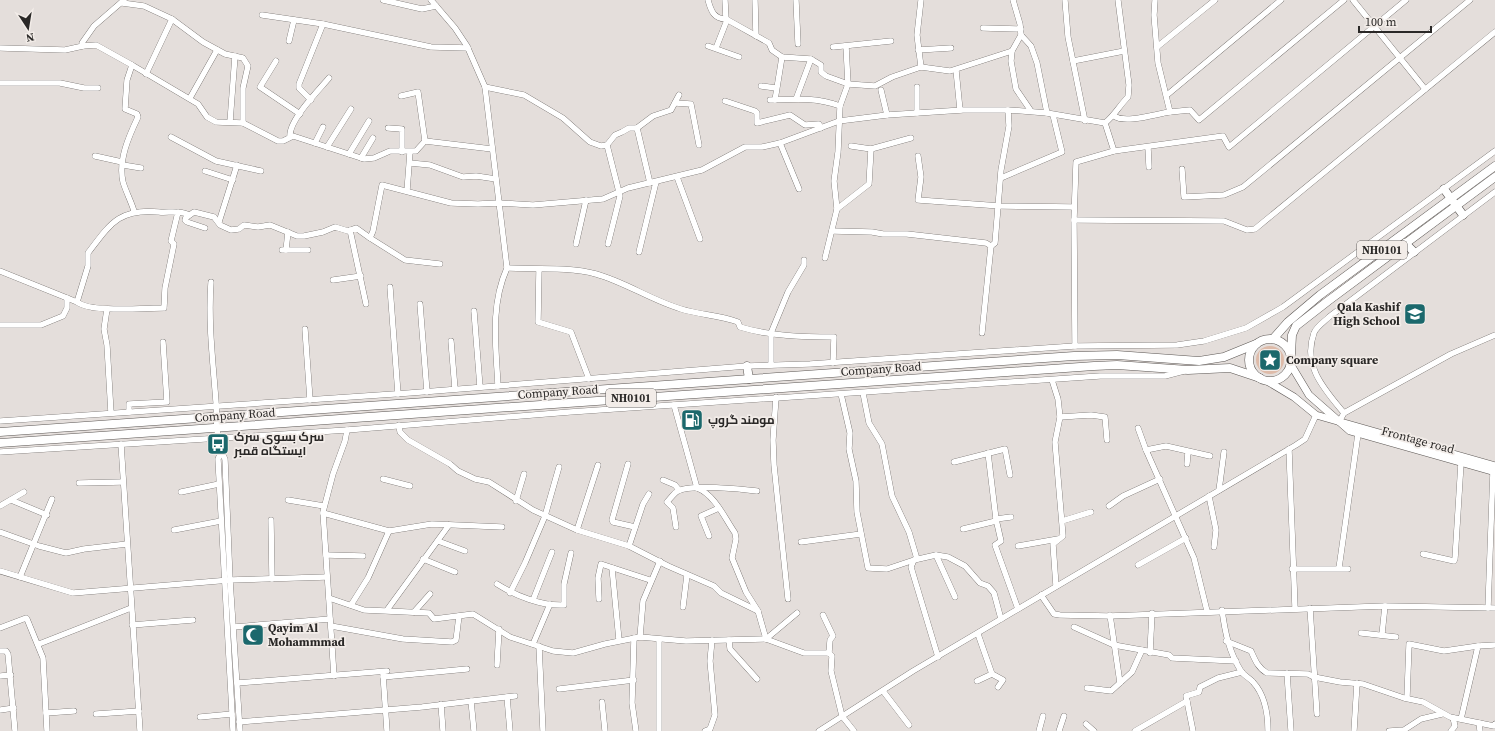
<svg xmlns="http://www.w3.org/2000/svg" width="1495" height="731" font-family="'Source Serif 4',Cairo,serif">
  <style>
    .green { fill: #debba9 }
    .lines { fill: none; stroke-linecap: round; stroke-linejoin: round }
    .minor-casing { stroke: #5c5754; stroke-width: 6 }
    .major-casing { stroke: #5c5754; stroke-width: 8 }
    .highway-casing { stroke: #5c5754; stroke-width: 9 }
    .minor { stroke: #fff; stroke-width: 5.5 }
    .major { stroke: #fff; stroke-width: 7 }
    .highway { stroke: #fff; stroke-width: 8 }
    .labels { text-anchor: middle; stroke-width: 3.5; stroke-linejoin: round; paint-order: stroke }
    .shield { fill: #f2ece8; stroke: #666361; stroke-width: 1 }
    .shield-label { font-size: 11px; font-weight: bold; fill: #2a2827 }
    .poi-label { font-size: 12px; font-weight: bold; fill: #2a2827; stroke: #f2ece8; text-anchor: start }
    .street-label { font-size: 12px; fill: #2a2827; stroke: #f2ece8 }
  </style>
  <rect width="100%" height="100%" fill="#e4dedb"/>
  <circle class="green" cx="1270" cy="360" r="14"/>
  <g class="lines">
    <g class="minor-casing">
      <g id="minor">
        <path d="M124 0 94 26 82 43 83 46 96 45 132 65 127 80 125 109 137 114 138 117C129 136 118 160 123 182 126 192 131 201 134 211"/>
        <polyline points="383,0 422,9 436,6"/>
        <path d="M431 0 455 28 467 46 485 87 507 268C490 306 496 346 498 386"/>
        <path d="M708 0C711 11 714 19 726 19L769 43 772 50 782 57 811 59 821 65V72L826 76 848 84 875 86 892 77 921 67 950 71 1012 51 1021 35"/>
        <polyline points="725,0 726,19"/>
        <polyline points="755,0 756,36"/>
        <polyline points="796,0 798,44"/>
        <polyline points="1013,0 1020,24 1021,35 1031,46 1037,63 1047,113"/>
        <polyline points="1065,0 1068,37 1085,121"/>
        <polyline points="1155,0 1154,15 1158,63 1170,112 1190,110 1199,120 1344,0"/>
        <polyline points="1353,0 1425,89"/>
        <polyline points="122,3 144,6 172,19 203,42 225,54 243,58 248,66 243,88 243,123"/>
        <polyline points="262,15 323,24 431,47 468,48"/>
        <polyline points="983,28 1021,29"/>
        <polyline points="289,41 294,20"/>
        <polyline points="708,46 739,57"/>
        <polyline points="833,47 891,41"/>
        <polyline points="1157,47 1215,0"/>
        <polyline points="0,48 65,50 83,46"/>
        <polyline points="716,48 727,20"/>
        <polyline points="918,50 951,48"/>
        <polyline points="1012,51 1011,61 1016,89 1031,111"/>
        <polyline points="276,61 260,87 300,114"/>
        <polyline points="1073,61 1124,51"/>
        <polyline points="132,65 198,104 207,117 216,122 243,123 278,141 283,141 293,136 364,159 374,158 390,151 416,151 425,141 418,92 401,96"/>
        <polyline points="921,67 917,35 921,0"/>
        <polyline points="956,70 960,110"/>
        <polyline points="146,74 172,19"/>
        <polyline points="0,83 60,83 84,88 98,88"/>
        <polyline points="761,86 776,88"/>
        <polyline points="485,87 524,95 563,118 590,142 601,146 607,145 615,135 622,132 629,128 637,128 653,116 671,110 679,95"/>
        <polyline points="881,90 887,115"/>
        <polyline points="1167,95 1281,0"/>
        <polyline points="190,98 217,50"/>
        <polyline points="796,99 811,59"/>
        <polyline points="311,100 299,88 299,84 323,24"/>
        <path d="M770 100C794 99 817 97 840 106"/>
        <polyline points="775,100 782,57"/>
        <polyline points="725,101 755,111 757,113 757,123 790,115 805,125 819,124 821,128"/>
        <polyline points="675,103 691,104 699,145"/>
        <polyline points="917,113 917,87"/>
        <path d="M1114 116C1125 124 1156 114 1170 112"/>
        <polyline points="230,122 235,56"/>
        <path d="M1105 123C1115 115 1119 106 1128 97L1129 85 1118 0"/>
        <polyline points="388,128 402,129 402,152"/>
        <polyline points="637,128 650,183"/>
        <path d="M290 136C289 120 319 90 329 78"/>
        <polyline points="171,137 216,161 261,171"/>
        <polyline points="425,141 492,149"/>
        <polyline points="315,143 323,127"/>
        <polyline points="780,143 799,189"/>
        <polyline points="607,145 620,196 608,244"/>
        <polyline points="851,146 871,149 911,138"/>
        <polyline points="327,147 351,109"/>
        <polyline points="1148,147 1149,167"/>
        <polyline points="349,154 369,121"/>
        <polyline points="95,156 122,162"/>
        <polyline points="918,156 921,177 918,200 1000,206 1074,207"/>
        <polyline points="361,158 373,138"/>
        <polyline points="410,163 430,165 463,177 476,176 496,179"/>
        <polyline points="123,165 141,168"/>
        <polyline points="1182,169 1184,197 1224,195 1243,187 1470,0"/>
        <polyline points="205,171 233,180"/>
        <polyline points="677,177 700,239"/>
        <polyline points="1001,178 1062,152 1053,115"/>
        <polyline points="407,191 410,152"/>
        <polyline points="837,209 869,184 871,149"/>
        <path d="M178 212 171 241 174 244 165 288 164 308C144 308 91 313 77 302L88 266V253C110 224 119 208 159 212 168 213 177 210 187 214L185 220 187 222 205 228"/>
        <polyline points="187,217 194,212 214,217 220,225 231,230 239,229 244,225 258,227 270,225 297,236 304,236 323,232 335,227 348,231 356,228 370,238 405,260 440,264"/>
        <polyline points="1074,220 1224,221 1247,230 1255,229 1495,32"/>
        <polyline points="219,222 237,165"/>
        <polyline points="350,230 366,304"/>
        <polyline points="832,231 872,232 883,234 907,234 986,243 991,246 982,333"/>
        <polyline points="370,238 373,231 382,185 451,203 478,204 499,203 533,205 603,199 628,188 702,170 745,147 762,147 780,143 839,121 887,115 963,110 1008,110 1047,113 1105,123 1114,151"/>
        <polyline points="576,244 586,200"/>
        <polyline points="991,246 995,243 1001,170 1009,126 1008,110"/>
        <polyline points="282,250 308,250"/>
        <polyline points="286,250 288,232"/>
        <polyline points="639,252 656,182"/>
        <polyline points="825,258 837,209 834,181 838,152 840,106 848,84 846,46"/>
        <path d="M507 268C534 269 571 267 596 274 625 282 651 300 681 309 700 315 719 315 738 322L740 327C769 336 803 337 834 337L833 363"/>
        <polyline points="539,269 538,322 571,332 589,379"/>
        <polyline points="0,271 77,302"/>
        <polyline points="333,280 361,276"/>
        <path d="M211 282C208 322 213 362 216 402 217 419 215 443 225 459L230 580 240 731"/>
        <polyline points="390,287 398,394"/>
        <polyline points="420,304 427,392"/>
        <polyline points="107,309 104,329 107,345 111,413"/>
        <polyline points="474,311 480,387"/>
        <polyline points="0,325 41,325 63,316 67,308 67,298"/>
        <polyline points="305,329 310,400"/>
        <polyline points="451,341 455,389"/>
        <polyline points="1075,346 1074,220 1076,162 1114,151 1223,136 1229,147 1406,0"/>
        <polyline points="771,365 771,333 788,292 804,265 804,260"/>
        <polyline points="1052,380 1058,399 1060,417 1055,442 1063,536 1053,544 1056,586"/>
        <polyline points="863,393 869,423 882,444 892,496 909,532 917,559"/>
        <polyline points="841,394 850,433 849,449 856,481 857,512 868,568 887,569 914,560"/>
        <polyline points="776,397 773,440 774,465 788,599"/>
        <polyline points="674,405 697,488"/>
        <polyline points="129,412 129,404 167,402 163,342"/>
        <path d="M1344 413C1325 390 1302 366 1314 333 1316 327 1325 321 1329 317L1495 192"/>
        <polyline points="1060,417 1091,415 1105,417 1107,440"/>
        <polyline points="0,421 409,393 747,366 810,364 1075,346 1177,345 1204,341 1246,328 1283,307 1495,151"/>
        <polyline points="1339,422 1344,413 1451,354 1495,335"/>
        <polyline points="399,425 400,432 408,440 450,464 458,471 475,479 489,482 533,510 577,530 629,546 668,566 714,586 721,593 758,611"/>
        <polyline points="1138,428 1146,450 1194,558 1207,611"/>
        <polyline points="121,444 140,731"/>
        <polyline points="1289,449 1295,608"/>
        <polyline points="1146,450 1166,446 1210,456"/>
        <polyline points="0,452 347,430 570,412 1100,376 1165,376 1184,371"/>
        <polyline points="221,452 218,459 233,731"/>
        <polyline points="988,453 996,519 1001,541 995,545 1018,609"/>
        <polyline points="954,462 1005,449 1010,475"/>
        <polyline points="628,464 612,520 613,522 635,527"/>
        <polyline points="1187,464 1188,452"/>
        <polyline points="383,479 410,486"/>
        <polyline points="663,480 675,485 679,490"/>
        <polyline points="79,483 123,482"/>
        <path d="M697 488C715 495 724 517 735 533L736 539 732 558 746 592 758 611 766 639"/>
        <polyline points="1219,490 1224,452"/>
        <polyline points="181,492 219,484"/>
        <polyline points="1209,496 1216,530 1214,547"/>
        <polyline points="11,500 47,515"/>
        <polyline points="288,500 324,506"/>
        <polyline points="516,501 524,474"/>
        <polyline points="0,506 24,492"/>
        <polyline points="1109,506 1123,496 1160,479"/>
        <polyline points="323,513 389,531 432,524 502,527"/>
        <polyline points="996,519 1011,517"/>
        <polyline points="271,520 272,579"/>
        <polyline points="1062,521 1091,512"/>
        <path d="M676 527 673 508 667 502C670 499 674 493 678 491 690 484 742 489 757 491"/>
        <polyline points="963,529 996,521"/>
        <polyline points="174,530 221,521"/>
        <polyline points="577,530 598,465"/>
        <polyline points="0,532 39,546 66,553 84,549 127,544"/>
        <polyline points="709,536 701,516 719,508"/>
        <polyline points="438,541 465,551"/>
        <polyline points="801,542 861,534"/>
        <polyline points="629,546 643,504 649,494"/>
        <polyline points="1018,546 1058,539"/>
        <polyline points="1423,554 1454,561 1455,559 1461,463"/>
        <polyline points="326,555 363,556"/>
        <polyline points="936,555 955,597"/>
        <polyline points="423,559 455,572"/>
        <polyline points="1138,565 1186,538"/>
        <polyline points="612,568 619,640"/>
        <polyline points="1339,568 1358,434"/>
        <polyline points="1292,569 1348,569"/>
        <polyline points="0,571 73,593 230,580 327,577"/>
        <polyline points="20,577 52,499"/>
        <path d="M497 584C516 596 541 606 564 605V584L571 553"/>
        <polyline points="510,593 525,563 545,516 559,467"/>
        <polyline points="1041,595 1054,614 1060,615 1109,616 1385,606 1495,608"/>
        <polyline points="329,598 364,610 429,613 434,619 473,614 510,637 553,651 573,653 605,644 640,637 686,641 766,639 804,653 829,653"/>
        <polyline points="599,599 598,578 601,564 650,580"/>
        <polyline points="533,600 552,552"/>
        <polyline points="351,605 368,578 389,531"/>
        <polyline points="683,607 687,575"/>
        <polyline points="1310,608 1317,714"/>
        <polyline points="1488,608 1493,471"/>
        <polyline points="387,610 449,525"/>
        <path d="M1222 610C1225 632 1229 652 1241 671 1244 676 1250 678 1253 682 1265 695 1268 714 1268 731"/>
        <polyline points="414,612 430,594"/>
        <polyline points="823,615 833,636 830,640 829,653 832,656 831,671 842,716 854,731"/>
        <polyline points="1110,615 1120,683"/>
        <polyline points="132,625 193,620"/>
        <polyline points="331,626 403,639 452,642 456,640 459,616"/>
        <polyline points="234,627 330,619"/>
        <polyline points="1074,627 1114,645 1169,655 1172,658 1236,661"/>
        <polyline points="0,628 26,618 27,619 43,658 47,731"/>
        <polyline points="1361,633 1396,637"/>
        <polyline points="978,634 992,674 1003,680 998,687"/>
        <polyline points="1382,634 1385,606"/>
        <polyline points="640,637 643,601 660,561"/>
        <polyline points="634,638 632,703 636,731"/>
        <polyline points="659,639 659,731"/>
        <polyline points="766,639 797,613"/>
        <polyline points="729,640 730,649 757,679"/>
        <path d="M1226 641 1251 651C1255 660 1258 668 1267 673L1308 674 1314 677 1340 682 1363 684 1404 698 1423 702 1450 717 1494 726 1495 724"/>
        <polyline points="39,644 131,608"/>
        <polyline points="533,644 550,604"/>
        <polyline points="539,646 543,731"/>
        <polyline points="0,651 6,651 8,654 15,731"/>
        <polyline points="1150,653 1152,613"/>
        <polyline points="938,657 911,567 914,560 936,555 948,557 965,566 980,583 988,586 994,593 1001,619"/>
        <polyline points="497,665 499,629"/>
        <polyline points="1287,673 1291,731"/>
        <polyline points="383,674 387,731"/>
        <polyline points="0,676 11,675"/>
        <polyline points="334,676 323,512 333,474 345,441 347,430"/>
        <polyline points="383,677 467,669"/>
        <polyline points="977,681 992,674"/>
        <polyline points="237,683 387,671"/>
        <polyline points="1087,688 1111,691 1132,672 1142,650"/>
        <polyline points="559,689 634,680"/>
        <polyline points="883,691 909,725"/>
        <polyline points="507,697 510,731"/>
        <polyline points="1407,698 1409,644 1444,651 1478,646"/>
        <polyline points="471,701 474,731"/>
        <polyline points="602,702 605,731"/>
        <polyline points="441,704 443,731"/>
        <polyline points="0,710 14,708"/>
        <polyline points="46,713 74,711"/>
        <polyline points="96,714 139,711"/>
        <polyline points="200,717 232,714"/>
        <polyline points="1461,719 1478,646 1495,645"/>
        <polyline points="239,722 422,707 515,696"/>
        <polyline points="1479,723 1480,731"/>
        <polyline points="1086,724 1094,731"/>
        <polyline points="705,731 710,729 715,715 710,661 712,640"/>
        <polyline points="819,731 913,671 1296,445 1305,439 1316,415"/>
        <polyline points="1039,731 1043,716"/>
        <polyline points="1059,731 1064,716"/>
        <polyline points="1135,731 1187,701"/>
        <polyline points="1193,731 1186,696 1199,692 1200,687 1218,678 1242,672"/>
        <polyline points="1354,731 1357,683"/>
        <polyline points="1389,731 1404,730 1421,719 1442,714"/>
        <polyline points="1451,731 1455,726 1453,718"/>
      </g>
    </g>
    <g class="major-casing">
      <g id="major">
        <polyline points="1291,365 1309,395 1350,431 1495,472"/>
        <polyline points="1267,381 1294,397 1316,415 1495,466"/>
      </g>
    </g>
    <g class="highway-casing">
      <g id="highway">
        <polyline points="1444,189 1463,215"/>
        <polyline points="1405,243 1414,252"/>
        <circle cx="1270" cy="360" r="21"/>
        <polyline points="1273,339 1288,322 1320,295 1495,166"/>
        <polyline points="1291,354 1292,335 1296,326 1328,301 1495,177"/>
        <polyline points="747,366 749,379"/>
        <polyline points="0,432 1074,356 1117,355 1199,361 1224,357 1256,344"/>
        <polyline points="0,443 1094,366 1117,365 1188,370 1230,368 1260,378"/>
      </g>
    </g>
    <use href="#minor" class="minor"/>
    <use href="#major" class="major"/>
    <use href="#highway" class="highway"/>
  </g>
  <defs>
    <g id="school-square" transform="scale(1.15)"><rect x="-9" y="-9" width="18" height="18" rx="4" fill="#1b686c" stroke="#f2ece8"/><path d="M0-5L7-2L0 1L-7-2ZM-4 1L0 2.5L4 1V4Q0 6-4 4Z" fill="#fff"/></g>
    <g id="sight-square" transform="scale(1.15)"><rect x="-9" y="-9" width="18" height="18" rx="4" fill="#1b686c" stroke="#f2ece8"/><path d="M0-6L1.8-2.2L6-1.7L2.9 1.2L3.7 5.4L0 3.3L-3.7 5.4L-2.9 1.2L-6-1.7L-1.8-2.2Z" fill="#fff"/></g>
    <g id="fuel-square" transform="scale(1.15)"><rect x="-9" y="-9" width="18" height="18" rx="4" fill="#1b686c" stroke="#f2ece8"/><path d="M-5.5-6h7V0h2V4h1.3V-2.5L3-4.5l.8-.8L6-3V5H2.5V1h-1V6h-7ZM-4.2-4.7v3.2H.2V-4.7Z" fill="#fff"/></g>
    <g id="bus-square" transform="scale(1.15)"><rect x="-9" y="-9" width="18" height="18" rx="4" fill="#1b686c" stroke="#f2ece8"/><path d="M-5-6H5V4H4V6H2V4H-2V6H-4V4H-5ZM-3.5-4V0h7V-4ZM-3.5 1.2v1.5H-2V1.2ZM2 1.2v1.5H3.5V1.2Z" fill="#fff"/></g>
    <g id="mosque-square" transform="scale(1.15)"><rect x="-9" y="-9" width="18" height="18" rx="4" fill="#1b686c" stroke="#f2ece8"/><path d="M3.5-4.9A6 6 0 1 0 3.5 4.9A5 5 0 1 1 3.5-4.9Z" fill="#fff"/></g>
  </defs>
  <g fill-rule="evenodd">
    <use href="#school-square" x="1415" y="314"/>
    <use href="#sight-square" x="1270" y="360"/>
    <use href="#fuel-square" x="692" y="420"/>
    <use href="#bus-square" x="218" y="444"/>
    <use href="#mosque-square" x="253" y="635"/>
  </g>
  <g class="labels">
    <g class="shield">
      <rect x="1357" y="241" width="50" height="18" rx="3"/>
      <rect x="606" y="389" width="50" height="18" rx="3"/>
    </g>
    <g class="shield-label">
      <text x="1382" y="254">NH0101</text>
      <text x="631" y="402">NH0101</text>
    </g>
    <g class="poi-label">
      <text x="1400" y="311" text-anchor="end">Qala Kashif<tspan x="1400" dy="14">High School</tspan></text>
      <text x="1286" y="364">Company square</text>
      <text x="708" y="424">مومند گروپ</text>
      <text x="234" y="441">سرک بسوی سرک<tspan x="234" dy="14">ایستگاه قمبر</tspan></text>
      <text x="268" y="632">Qayim Al<tspan x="268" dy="14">Mohammmad</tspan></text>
    </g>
    <g class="street-label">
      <text transform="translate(881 369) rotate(-4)" y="4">Company Road</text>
      <text transform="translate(558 392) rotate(-4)" y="4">Company Road</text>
      <text transform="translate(235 415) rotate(-4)" y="4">Company Road</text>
      <text transform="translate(1418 440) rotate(15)" y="4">Frontage road</text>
    </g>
  </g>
  <g transform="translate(28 28) rotate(168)" stroke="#f2ece8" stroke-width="3" paint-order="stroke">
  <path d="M0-3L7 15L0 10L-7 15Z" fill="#2a2827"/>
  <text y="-6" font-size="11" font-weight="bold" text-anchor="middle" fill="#2a2827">N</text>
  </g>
  <path d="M1359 26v6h72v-6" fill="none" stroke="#2a2827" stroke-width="2"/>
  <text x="1365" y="26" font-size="12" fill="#2a2827" stroke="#f2ece8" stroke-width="3" paint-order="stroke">100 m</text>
</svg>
